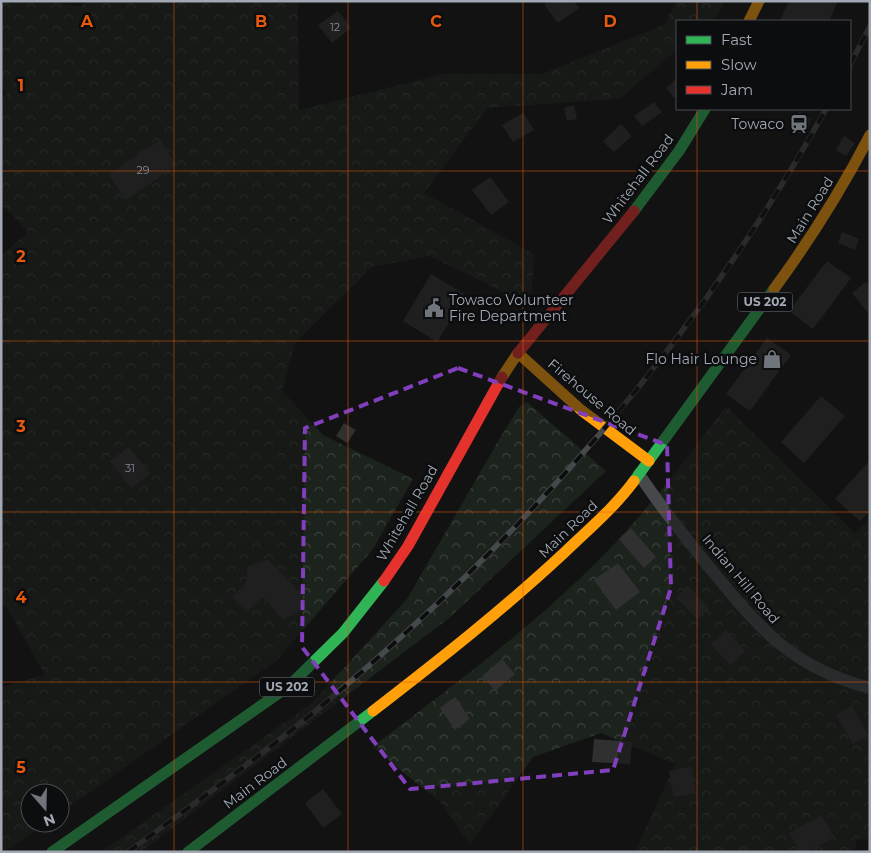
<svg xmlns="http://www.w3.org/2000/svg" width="871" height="853" font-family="Montserrat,sans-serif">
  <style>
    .forest { fill: url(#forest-crowns) }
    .building { fill: #303031 }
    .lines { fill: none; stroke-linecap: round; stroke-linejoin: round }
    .street { stroke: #46484b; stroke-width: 12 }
    .fast { stroke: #30b455; stroke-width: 11 }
    .slow { stroke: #ff9f0a; stroke-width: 11 }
    .jam { stroke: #e5322d; stroke-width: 11 }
    .rail-casing { stroke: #47484b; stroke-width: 5.5 }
    .rail { stroke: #0c0d0e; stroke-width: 4; stroke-dasharray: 11; stroke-linecap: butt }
    .marked { fill: none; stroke: #813fbd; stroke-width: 4; stroke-dasharray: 10 6; stroke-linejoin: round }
    .grid { fill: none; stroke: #e8590c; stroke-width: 1; stroke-opacity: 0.55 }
    .labels { text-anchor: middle; stroke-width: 5; stroke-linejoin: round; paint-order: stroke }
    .number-label { font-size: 11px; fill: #868b93 }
    .shield { fill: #0c0d0e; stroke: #757a82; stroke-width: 1 }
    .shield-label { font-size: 12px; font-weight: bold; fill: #a2a9b4 }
    .poi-label { font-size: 14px; fill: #a2a9b4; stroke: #0c0d0e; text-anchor: end }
    .street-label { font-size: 14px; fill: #a2a9b4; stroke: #0c0d0e }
    .grid-label { font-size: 16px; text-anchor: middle; font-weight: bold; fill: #e8590c; stroke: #0c0d0e; stroke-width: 5; stroke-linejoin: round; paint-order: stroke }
  </style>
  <defs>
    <pattern id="forest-crowns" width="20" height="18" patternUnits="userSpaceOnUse" patternTransform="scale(1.25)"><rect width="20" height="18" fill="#1c231c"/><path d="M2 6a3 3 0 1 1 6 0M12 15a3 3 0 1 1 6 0" fill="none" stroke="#3a403b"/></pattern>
  </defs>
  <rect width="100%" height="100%" fill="#121212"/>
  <g class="forest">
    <path d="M1 1H51L80 7 87 1H302L298 3 299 110 442 74H542L664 25 676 1H725C712 28 705 21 677 21V50L619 99 487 108 424 193 534 254 532 290 523 302 430 256 372 267 295 343 282 391 323 435 413 479 373 549 276 661 60 813V793H30V823H46L5 852H1V687L45 675 6 606H1V320L5 317 1 313V256L28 232 1 204V99L7 93 1 84Z"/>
    <polygon points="527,402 606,471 449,618 141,852 101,852 311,704 407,599 500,438 520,406"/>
    <path d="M726 406 855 533 870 518V839H858L853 852H635L675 764 601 733 533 757 470 845 440 802 372 747C449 689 527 631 595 564 644 515 685 461 726 406Z"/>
  </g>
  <g class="building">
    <polygon points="548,1 574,1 579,8 558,23 544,4"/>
    <polygon points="789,1 838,1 829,21 783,21 780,20"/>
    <polygon points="338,11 351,28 332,43 318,25"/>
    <polygon points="677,78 677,96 674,98 666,88"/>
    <polygon points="654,102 662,112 642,126 634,116"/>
    <polygon points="574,105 577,119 567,121 564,108"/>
    <polygon points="799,111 811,119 807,132 805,131 803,135 790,129"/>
    <polygon points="523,113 534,130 513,142 502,125"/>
    <polygon points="621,124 632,136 614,152 603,141"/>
    <polygon points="844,136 855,143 846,156 836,150"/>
    <polygon points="160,140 177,165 126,200 109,175"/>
    <polygon points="490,177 509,202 491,215 472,190"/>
    <polygon points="842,232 859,239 855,250 838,243"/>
    <polygon points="827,261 851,278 813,329 789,311"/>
    <polygon points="431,274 466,295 437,342 403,321"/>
    <polygon points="866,282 870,287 868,313 852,293"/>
    <polygon points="767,338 791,355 750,411 726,394"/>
    <polygon points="821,396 845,416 804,463 781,442"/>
    <polygon points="344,423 356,430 347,443 336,436"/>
    <polygon points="129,447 150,474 131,488 110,461"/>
    <polygon points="870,460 870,511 860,521 835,499"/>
    <polygon points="631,528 656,557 644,568 619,539"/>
    <polygon points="268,560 305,597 297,614 283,619 262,597 247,612 232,597 246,583 248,566"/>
    <polygon points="618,563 640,592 616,610 594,580"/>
    <polygon points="688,586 709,608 697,619 676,597"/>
    <polygon points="726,630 745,651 730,665 711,644"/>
    <polygon points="502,659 515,674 495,691 482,676"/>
    <polygon points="455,697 470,719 455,730 440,708"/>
    <polygon points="852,706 868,735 853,744 836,715"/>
    <polygon points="594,739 632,742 630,764 592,762"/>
    <polygon points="692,767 696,793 674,797 669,771"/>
    <polygon points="323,789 342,814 323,828 305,803"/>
    <polygon points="822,815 834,837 808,852 800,852 789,833"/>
  </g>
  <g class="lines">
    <path class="street" d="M639 474C659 505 682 533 705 562 756 624 788 667 870 688"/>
    <g class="fast">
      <polyline points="634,211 679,151 705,109"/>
      <polyline points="634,481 774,289"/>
      <polyline points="52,852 289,686 343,633 384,581"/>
      <polyline points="188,852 373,711"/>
    </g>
    <g class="slow">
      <polyline points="749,21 759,1"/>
      <path d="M774 289C810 240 842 189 870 135"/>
      <polyline points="502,377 518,353 581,410 649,461"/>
      <path d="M373 711C439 660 504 609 565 552 589 529 614 508 634 481"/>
    </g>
    <g class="jam">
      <polyline points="518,353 634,211"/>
      <polyline points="384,581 408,546 502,377"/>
    </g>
    <g class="rail-casing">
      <g id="rail">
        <polyline points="850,65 870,26"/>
        <path d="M128 852C192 805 257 759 318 709 525 537 695 345 826 109"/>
      </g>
    </g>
    <use href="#rail" class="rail"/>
  </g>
  <path d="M0 0H871V853H0ZM458 368 667 445 671 588 613 770 410 789 302 647 305 428Z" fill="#121212" fill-opacity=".55" fill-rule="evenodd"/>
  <path class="marked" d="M458 368 667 445 671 588 613 770 410 789 302 647 305 428Z"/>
  <path class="grid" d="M174 1V852M348 1V852M523 1V852M697 1V21M697 109V852M1 171H870M1 341H870M1 512H870M1 682H870"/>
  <defs>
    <g id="station-bare" transform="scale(1.5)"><path d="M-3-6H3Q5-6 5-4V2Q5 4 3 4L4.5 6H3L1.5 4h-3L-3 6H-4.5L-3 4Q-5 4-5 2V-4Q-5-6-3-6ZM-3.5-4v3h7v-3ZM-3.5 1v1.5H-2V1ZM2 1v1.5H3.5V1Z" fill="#70747b" stroke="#0c0d0e" stroke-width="2.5" paint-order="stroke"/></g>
    <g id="civic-bare" transform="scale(1.5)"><path d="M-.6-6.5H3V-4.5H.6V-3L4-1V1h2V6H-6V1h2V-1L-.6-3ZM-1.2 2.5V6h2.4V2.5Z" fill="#70747b" stroke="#0c0d0e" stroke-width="2.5" paint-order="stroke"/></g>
    <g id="shop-bare" transform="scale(1.5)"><path d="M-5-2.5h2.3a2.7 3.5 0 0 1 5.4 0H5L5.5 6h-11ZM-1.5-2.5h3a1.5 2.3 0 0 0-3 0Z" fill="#70747b" stroke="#0c0d0e" stroke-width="2.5" paint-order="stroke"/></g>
  </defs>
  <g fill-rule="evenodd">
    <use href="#station-bare" x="799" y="124"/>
    <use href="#civic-bare" x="434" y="308"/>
    <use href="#shop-bare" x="772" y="359"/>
  </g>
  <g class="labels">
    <g class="number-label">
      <text x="335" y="31">12</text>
      <text x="143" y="174">29</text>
      <text x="130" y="472">31</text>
    </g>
    <g class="shield">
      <rect x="737.5" y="292.5" width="55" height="19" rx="4"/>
      <rect x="259.5" y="677.5" width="55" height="19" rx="4"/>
    </g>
    <g class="shield-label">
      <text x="765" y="306">US 202</text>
      <text x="287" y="691">US 202</text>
    </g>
    <g class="poi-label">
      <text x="784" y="129">Towaco</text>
      <text x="449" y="305" text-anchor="start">Towaco Volunteer<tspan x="449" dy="16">Fire Department</tspan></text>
      <text x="757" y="364">Flo Hair Lounge</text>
    </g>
    <g class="street-label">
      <text transform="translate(638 179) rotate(-53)" y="5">Whitehall Road</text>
      <text transform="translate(810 210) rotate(-58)" y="5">Main Road</text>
      <text transform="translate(592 397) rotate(40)" y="5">Firehouse Road</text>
      <text transform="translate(407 513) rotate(-60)" y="5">Whitehall Road</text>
      <text transform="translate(568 529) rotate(-44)" y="5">Main Road</text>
      <text transform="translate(741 579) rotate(50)" y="5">Indian Hill Road</text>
      <text transform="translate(255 783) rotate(-37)" y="5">Main Road</text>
    </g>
  </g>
  <g class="grid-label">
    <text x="87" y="27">A</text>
    <text x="261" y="27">B</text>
    <text x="436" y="27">C</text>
    <text x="610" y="27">D</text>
    <text x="21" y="91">1</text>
    <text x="21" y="262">2</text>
    <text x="21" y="432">3</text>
    <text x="21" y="603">4</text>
    <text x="21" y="773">5</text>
  </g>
  <rect width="871" height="853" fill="none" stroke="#a2a9b4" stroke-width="5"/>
  <rect x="676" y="20" width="175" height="90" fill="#0c0d0e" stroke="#484b50"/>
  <rect x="686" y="36" width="25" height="8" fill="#30b455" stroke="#484b50"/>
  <text x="721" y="45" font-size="15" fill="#a2a9b4">Fast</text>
  <rect x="686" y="61" width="25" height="8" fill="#ff9f0a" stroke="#484b50"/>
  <text x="721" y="70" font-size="15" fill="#a2a9b4">Slow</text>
  <rect x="686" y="86" width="25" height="8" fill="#e5322d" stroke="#484b50"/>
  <text x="721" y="95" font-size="15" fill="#a2a9b4">Jam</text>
  <g transform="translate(45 808) rotate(160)"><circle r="24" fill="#0c0d0e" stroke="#484b50"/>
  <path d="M0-4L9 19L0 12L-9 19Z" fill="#70747b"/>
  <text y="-8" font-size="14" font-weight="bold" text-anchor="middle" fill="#a2a9b4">N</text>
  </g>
</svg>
